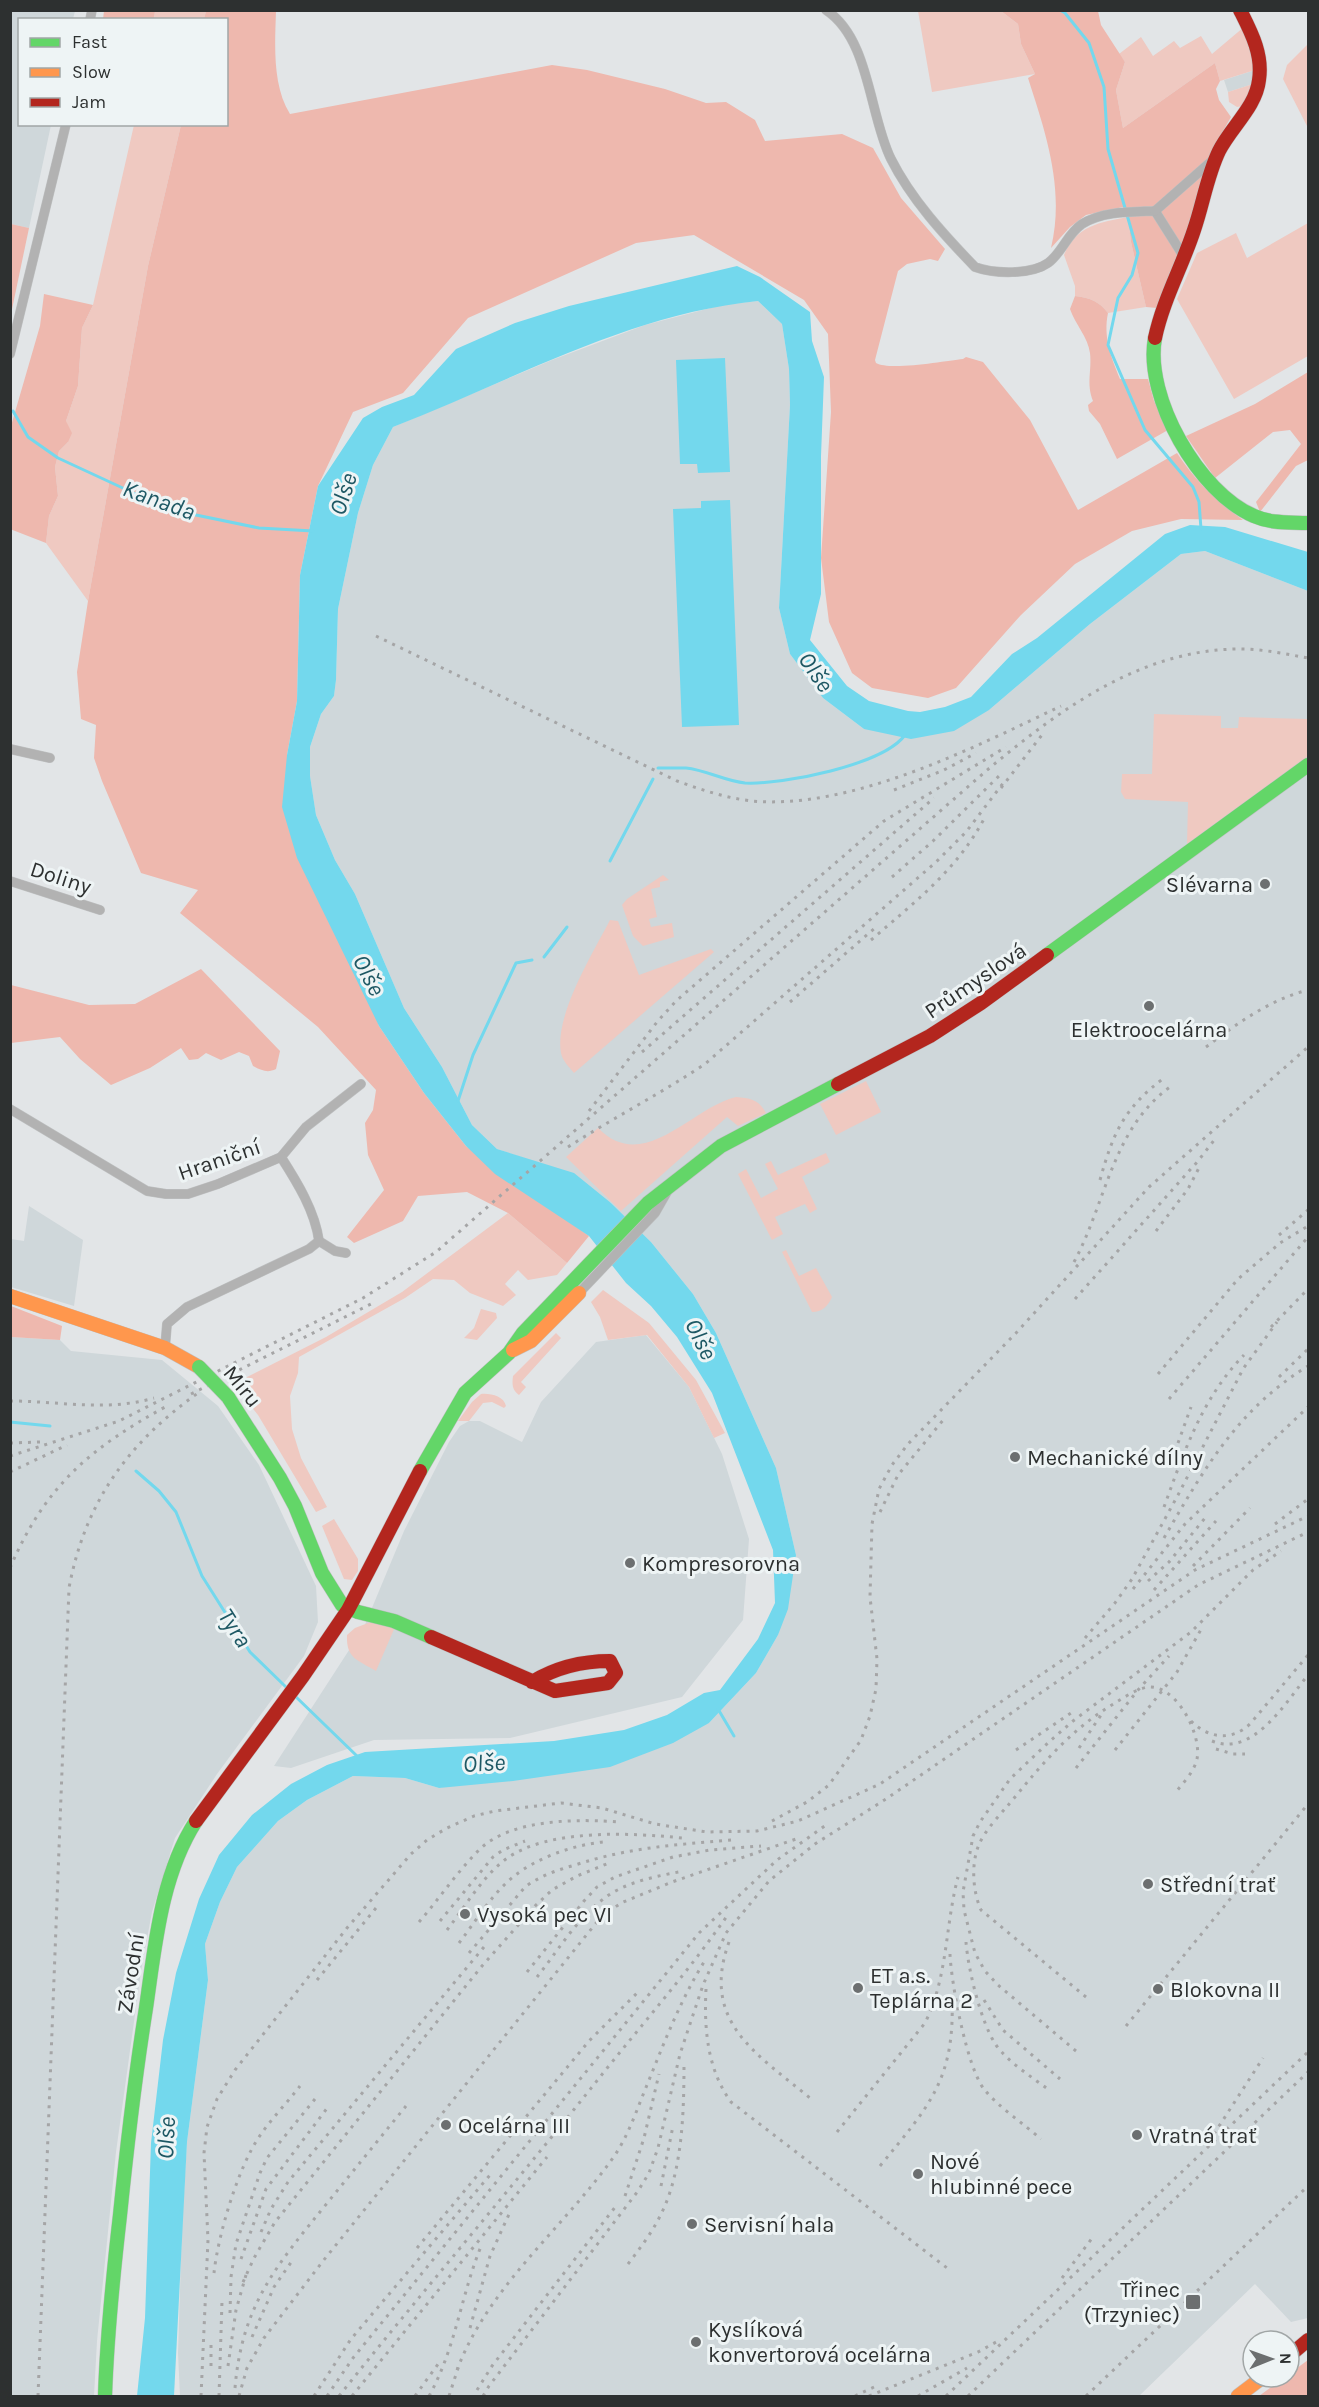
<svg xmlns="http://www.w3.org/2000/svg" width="1319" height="2407" font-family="Karla,sans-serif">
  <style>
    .built { fill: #cfd7da }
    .green { fill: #efc9c1 }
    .forest { fill: #eeb8ae }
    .water { fill: #73d8ed }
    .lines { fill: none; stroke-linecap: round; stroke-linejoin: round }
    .stream { stroke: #73d8ed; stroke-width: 3 }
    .street-casing { stroke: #bfc1c2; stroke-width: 10 }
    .fast-casing { stroke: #bfc1c2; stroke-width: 15 }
    .slow-casing { stroke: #bfc1c2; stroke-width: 15 }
    .jam-casing { stroke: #bfc1c2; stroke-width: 15 }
    .street { stroke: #b2b2b2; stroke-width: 9 }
    .fast { stroke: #63d668; stroke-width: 14 }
    .slow { stroke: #ff974d; stroke-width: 14 }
    .jam { stroke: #b3261e; stroke-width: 14 }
    .rail { stroke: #a5a5a6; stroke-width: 3; stroke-dasharray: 3 6; stroke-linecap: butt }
    .fast-bridge-casing { stroke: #bfc1c2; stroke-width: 15; stroke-linecap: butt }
    .fast-bridge { stroke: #63d668; stroke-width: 14 }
    .poi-dot { fill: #6c6f70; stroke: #eef4f5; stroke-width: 2 }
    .labels { text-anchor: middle; stroke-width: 6; stroke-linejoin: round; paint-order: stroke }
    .street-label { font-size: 22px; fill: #2d3030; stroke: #eef4f5 }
    .poi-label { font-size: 22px; fill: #2d3030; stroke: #eef4f5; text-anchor: start }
    .water-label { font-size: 24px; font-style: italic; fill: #1e5864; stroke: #eef4f5 }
  </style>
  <rect width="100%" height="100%" fill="#e2e5e7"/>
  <g class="built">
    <polygon points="11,10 75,11 73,19 20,20 20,124 51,125 29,228 11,224"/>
    <polygon points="1255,70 1253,84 1228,92 1224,80"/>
    <polygon points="758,301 782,324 789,369 790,405 779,608 790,654 823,698 864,729 989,710 1090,624 1181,554 1205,551 1308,591 1308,2318 1291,2322 1255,2284 1139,2396 180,2396 178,2353 182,2226 187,2142 208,1980 205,1944 220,1902 237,1867 278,1821 307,1800 353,1776 405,1778 439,1788 709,1723 756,1673 778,1635 796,1555 776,1468 716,1333 693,1294 651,1242 611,1203 530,1160 497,1149 472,1125 442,1067 404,1008 355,894 335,860 316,815 310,776 310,747 321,714 334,696 336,680 338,609 358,513 373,465 393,427 552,360 645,325 722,305"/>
    <polygon points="29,1206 83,1240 74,1306 11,1287 11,1239 24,1241"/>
    <polygon points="646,1335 689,1387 722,1454 749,1539 743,1620 682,1697 510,1738 374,1740 291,1768 274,1766 364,1627 404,1531 449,1442 460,1426 469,1421 480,1421 522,1442 541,1402 596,1342"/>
    <polygon points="11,1337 60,1340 71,1351 162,1360 218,1406 259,1465 316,1586 318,1622 304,1656 217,1774 175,1838 152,1912 141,1971 116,2152 97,2341 94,2396 11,2396"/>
  </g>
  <g class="green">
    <polygon points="155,11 206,11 204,19 154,20"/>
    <polygon points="918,11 1001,11 1018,24 1021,44 1035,74 932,92"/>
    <polygon points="1244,27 1249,37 1255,70 1220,81 1215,63 1123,128 1116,90 1125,62 1119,54 1141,37 1153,56 1174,41 1180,48 1201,36 1212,54"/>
    <polygon points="1308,44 1308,128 1283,79 1287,65"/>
    <polygon points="1253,84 1242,106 1237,107 1229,102 1228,92"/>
    <polygon points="134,125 181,125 148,266 88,601 46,543 49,516 58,496 55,467 59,451 68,442 66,421 78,386 82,328 93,305"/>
    <path d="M1128 217 1131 242 1146 307 1108 313C1099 301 1090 298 1075 296V286L1064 255C1076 226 1100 222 1128 217Z"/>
    <polygon points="1308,223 1308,356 1234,399 1177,299 1197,253 1236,233 1247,258"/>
    <polygon points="1154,714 1221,716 1221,728 1238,728 1239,717 1308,719 1308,756 1187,844 1188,802 1125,799 1121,792 1122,774 1152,774"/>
    <polygon points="663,875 669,880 660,882 660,887 651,889 657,917 649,919 651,927 672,923 674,937 643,946 633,936 622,905 627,899"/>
    <path d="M610 920 618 921 639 975 711 949 714 952 574 1073C569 1067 562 1060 561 1053 554 1016 593 953 610 920Z"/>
    <polygon points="866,1081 881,1112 836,1135 820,1104"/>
    <path d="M736 1097C751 1098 759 1100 766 1113L738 1126 727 1117 621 1211 566 1157 598 1128C644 1175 692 1107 736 1097Z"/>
    <polygon points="826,1153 830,1162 802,1177 817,1209 810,1213 805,1204 775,1217 783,1234 772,1240 738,1174 746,1169 761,1198 778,1189 765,1164 771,1161 778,1175"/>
    <polygon points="508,1213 567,1263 557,1275 528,1280 518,1270 505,1284 516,1295 503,1306 470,1293 454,1280 433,1279 405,1298 299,1357 298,1373 290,1396 292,1429 301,1458 327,1507 316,1512 258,1415 233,1384 326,1337 402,1292"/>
    <path d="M786 1250 799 1276 816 1268 832 1297C828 1306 822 1312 812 1312L782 1252Z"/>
    <polygon points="603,1290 649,1323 696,1380 725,1433 714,1438 689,1387 647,1335 608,1340 600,1317 591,1302"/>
    <polygon points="481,1309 496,1313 497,1318 477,1340 464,1338 474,1328"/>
    <path d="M556 1333 561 1338 521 1382 526 1387 519 1395C512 1390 512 1384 513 1376Z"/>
    <path d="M481 1394C490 1393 504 1396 506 1406L504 1408 492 1402 483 1403 469 1421H458L472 1402Z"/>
    <polygon points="334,1519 358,1559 358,1571 352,1580 344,1579 322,1526"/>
    <path d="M376 1620 395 1627 376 1671C358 1660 346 1659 347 1635L355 1628Z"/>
  </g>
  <g class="forest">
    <polygon points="104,11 155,11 154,19 103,19"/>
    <path d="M206 11H276C275 44 272 85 290 114L552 65 587 70 665 89 706 103 726 102 755 120 765 141 842 134 873 148 901 198 945 249 938 261 930 259 907 264 898 271 875 360 876 363C890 371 945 361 963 359L966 357 983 362 1030 420 1078 510 1177 453C1197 483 1215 499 1243 520L1181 519 1132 531 1075 564 1021 615 956 688 928 698 872 688 852 673 829 622 821 558 831 412 828 334 804 300 694 235 636 243 468 318 403 393 353 412 318 486 300 575 297 701 287 755 379 1026 424 1093 466 1146 589 1236 567 1263 508 1213 467 1192 418 1196 403 1221 354 1243 347 1237 384 1190 368 1155 365 1123 373 1110 376 1090 318 1027 180 913 198 890 141 873 102 781 94 758 96 725 81 719 77 672 88 601 148 266 181 125 226 124V20L204 19Z"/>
    <path d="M1001 11H1098L1101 25 1125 62 1116 90 1123 128 1215 63 1220 81 1216 89 1219 100 1231 117 1215 145 1189 228 1157 308 1146 307 1131 242 1128 217 1123 207 1086 215 1070 227 1051 248C1065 189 1046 134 1028 78L1035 74 1021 44 1018 24Z"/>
    <polygon points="11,224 29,228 11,314 10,224"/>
    <polygon points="44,294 93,305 82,328 78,386 66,421 72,433 68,442 59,451 55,467 58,496 49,516 46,543 10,529 11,426 40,326"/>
    <path d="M1075 296C1090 298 1099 301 1108 313 1103 337 1111 357 1120 379H1148L1154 401 1168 430 1117 459 1100 424 1089 411 1088 405 1093 401C1086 383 1092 371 1090 353 1088 337 1075 324 1070 309Z"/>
    <polygon points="1308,372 1308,460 1296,466 1260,512 1256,502 1301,444 1290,430 1273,432 1215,478 1186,436 1255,404"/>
    <path d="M201 969 280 1051 276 1069C268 1073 262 1071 253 1066L249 1056 239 1052 221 1060 206 1053 198 1059 189 1060 181 1048 150 1068 111 1085 80 1059 60 1037 11 1043V985L89 1005 135 1004Z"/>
    <polygon points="11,1306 62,1326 60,1340 11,1337"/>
    <polygon points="1308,2360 1308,2396 1259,2396 1285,2377 1289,2377 1289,2374"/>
  </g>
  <g class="water">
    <path d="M737 266 760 277 810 312 812 341 824 377 821 456V594L810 640 847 686 869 701 908 711 920 712 945 707 971 697 1012 654 1037 638 1165 534 1190 525 1225 527 1308 552V591L1205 551 1181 554 1090 624 989 710 954 731 911 739 864 729 823 698 790 654 779 608 790 405 789 369 782 324 758 301C628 314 512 381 393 427L373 465 358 513 338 609 336 680 334 696 321 714 310 747V776L316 815 335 860 355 894 404 1008 442 1067 472 1125 497 1149 574 1173 611 1203 651 1242 693 1294 716 1333 776 1468 796 1555 788 1609 778 1635 756 1673 709 1723 673 1743 610 1767 513 1781 439 1788 405 1778 353 1776 307 1800 278 1821 237 1867 220 1902 205 1944 208 1980 187 2142 174 2396H137L145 2318 151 2143 163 2040 176 1973 199 1899 219 1855 252 1815 291 1784 327 1765 365 1752 554 1741 624 1730 667 1715 704 1693 720 1690 758 1639 775 1603 773 1550 712 1393 677 1337 651 1306 626 1283 589 1236 495 1174 466 1146 424 1093 379 1026 297 858 282 807 287 755 297 701 300 575 318 486 363 418 382 407 414 395 456 349 515 323 569 306Z"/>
    <polygon points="725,358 730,472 698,473 697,464 680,464 676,360"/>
    <polygon points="730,500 739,725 682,727 673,509 701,508 701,501"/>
  </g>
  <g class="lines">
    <g class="stream">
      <polyline points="1060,10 1065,13 1089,43 1104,87 1108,149 1138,253 1132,275 1118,298 1108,345 1145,430 1193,487 1199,502 1201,529"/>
      <polyline points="13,411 28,437 58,458 140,496 196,515 259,528 313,531"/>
      <path d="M658 768C668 768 677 768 686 768 706 770 725 781 745 783 782 785 883 765 905 735"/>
      <polyline points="610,861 653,779"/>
      <polyline points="544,957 567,927"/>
      <polyline points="458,1101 473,1055 516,963 532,960"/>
      <polyline points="10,1422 50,1426"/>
      <polyline points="136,1471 159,1491 176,1512 202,1576 250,1652 287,1688"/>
      <polyline points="294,1695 358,1757"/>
      <polyline points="718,1709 734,1736"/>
    </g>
    <g class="street-casing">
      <g id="street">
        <path d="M826 10C870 39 869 115 891 159 911 199 944 235 975 267 994 274 1031 275 1048 263 1062 253 1067 234 1082 224 1103 211 1131 212 1155 211L1184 257"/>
        <polyline points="90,20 92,10"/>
        <polyline points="1155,211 1214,159"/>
        <polyline points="10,354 66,124"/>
        <polyline points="10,749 50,758"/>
        <polyline points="10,881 100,910"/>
        <polyline points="10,1109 147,1191 166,1194 188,1194 218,1184 281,1157 306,1127 361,1084"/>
        <polyline points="319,1241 335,1251 346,1253"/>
        <polyline points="579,1293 655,1213 667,1192"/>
        <path d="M165 1348 167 1324 187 1307 309 1249 319 1241C315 1211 297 1182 281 1157"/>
      </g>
    </g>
    <g class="fast-casing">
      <g id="fast">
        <path d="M1155 338C1144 397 1199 493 1254 516 1272 524 1289 522 1308 523"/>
        <polyline points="1047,955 1308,765"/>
        <polyline points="228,1397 280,1478 295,1506 322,1573 342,1605 358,1612 394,1621 431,1637"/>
        <polyline points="420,1471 465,1393 509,1353 523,1333 648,1203 721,1146 838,1084"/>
        <path d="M105 2396C107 2335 113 2276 120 2215 127 2146 135 2077 146 2008 155 1946 161 1875 196 1821"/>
      </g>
    </g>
    <g class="slow-casing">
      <g id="slow">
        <polyline points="10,1296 165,1348 199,1367"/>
        <polyline points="513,1350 531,1341 579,1293"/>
        <polyline points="1238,2396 1263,2377"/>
      </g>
    </g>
    <g class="jam-casing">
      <g id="jam">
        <path d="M1155 338C1163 300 1182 267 1194 230 1203 204 1207 176 1219 151 1231 127 1256 107 1259 80 1263 54 1251 32 1240 10"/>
        <polyline points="838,1084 930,1036 981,1003 1047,955"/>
        <path d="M431 1637 555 1691 608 1683 616 1673 610 1661C583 1661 555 1668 532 1682"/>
        <polyline points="196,1821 303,1676 348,1610 420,1471"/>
        <polyline points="1289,2356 1308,2340"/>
      </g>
    </g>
    <use href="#street" class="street"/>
    <use href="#fast" class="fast"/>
    <use href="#slow" class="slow"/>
    <use href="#jam" class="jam"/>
    <g class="rail">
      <path d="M376 636 677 781C702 790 726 798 752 801 851 810 973 748 1061 706"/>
      <polyline points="1001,788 1045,731"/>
      <polyline points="894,790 944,770 976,753"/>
      <polyline points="892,877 933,841 1000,775"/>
      <path d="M871 940C915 902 958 869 985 817"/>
      <polyline points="790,1002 876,927"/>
      <path d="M1206 1047C1238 1023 1269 1000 1308 990"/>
      <polyline points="642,1052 934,798"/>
      <polyline points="589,1111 657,1022 676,1001 884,821 1006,747"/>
      <path d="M568 1147C613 1118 660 1094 705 1064L936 862 966 832 1004 782"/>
      <path d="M1100 1180C1113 1133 1124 1108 1164 1078"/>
      <polyline points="1156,1231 1188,1189 1201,1164"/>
      <polyline points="1279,1235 1308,1210"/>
      <path d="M1074 1262C1106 1203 1112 1129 1170 1087"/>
      <polyline points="1075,1299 1198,1161 1215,1139"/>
      <polyline points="1271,1327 1308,1289"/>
      <polyline points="1158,1374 1238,1279 1280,1243 1308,1226"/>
      <polyline points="1279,1377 1308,1349"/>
      <polyline points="191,1394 371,1304"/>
      <polyline points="1169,1399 1308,1237"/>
      <path d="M10 1401C59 1401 106 1412 154 1398"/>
      <polyline points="10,1443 40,1442"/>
      <polyline points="1178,1443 1191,1407"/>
      <path d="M10 1456 119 1421 363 1298 436 1252 986 771C1059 710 1141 649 1240 649 1263 649 1286 654 1308 658"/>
      <polyline points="10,1472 67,1445"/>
      <path d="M1164 1507C1184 1452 1202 1398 1244 1355"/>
      <polyline points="880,1512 898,1475 944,1419"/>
      <polyline points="1275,1524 1308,1499"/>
      <path d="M1164 1538C1204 1469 1238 1409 1308 1366"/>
      <polyline points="1193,1566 1250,1508"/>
      <path d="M10 1568C45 1486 90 1448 167 1406"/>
      <polyline points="1148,1581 1169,1562 1205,1518"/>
      <polyline points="1133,1589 1185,1524 1308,1407"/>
      <polyline points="1154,1590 1216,1521"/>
      <polyline points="1085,1638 1115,1603 1132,1579 1178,1495 1243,1369 1277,1322"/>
      <path d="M1191 1721C1208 1738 1231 1742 1250 1724L1308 1655"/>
      <path d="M1212 1741C1253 1758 1286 1702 1308 1675"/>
      <polyline points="1079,1748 1101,1715"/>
      <polyline points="1216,1749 1233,1754 1245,1754"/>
      <polyline points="1016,1750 1071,1713"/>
      <polyline points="1115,1750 1177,1672 1203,1626"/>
      <polyline points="1076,1768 1138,1690 1169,1656"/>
      <polyline points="772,1821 807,1802 829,1785 861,1740 870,1716 876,1689 877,1659 870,1597 872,1524 879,1489 892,1465 908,1444 1016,1333 1149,1187 1308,1047"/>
      <polyline points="440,1921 493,1857 503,1850 525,1841"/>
      <path d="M419 1922C439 1899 457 1872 479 1850 511 1818 579 1819 621 1822"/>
      <path d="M447 1930C465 1907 482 1877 506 1859 548 1828 633 1833 682 1838"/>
      <path d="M729 1942C700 2022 757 2054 810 2098"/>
      <path d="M966 1942C968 1969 981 2023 996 2045 1009 2063 1032 2077 1049 2090"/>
      <path d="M459 1943C476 1921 491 1895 513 1877 536 1858 573 1845 603 1842"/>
      <path d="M469 1953 525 1887C540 1876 557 1870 575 1865 631 1847 674 1845 731 1840"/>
      <path d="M950 1954C951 1982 967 2068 984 2089 996 2105 1025 2125 1041 2139"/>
      <polyline points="527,1972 584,1901 597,1887 615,1877 673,1857 710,1850 761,1846"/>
      <path d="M537 1977C557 1952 576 1920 602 1900 624 1882 657 1876 684 1871"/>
      <polyline points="317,1980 376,1908"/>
      <path d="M706 1989C704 2028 707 2069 731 2102L951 2271"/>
      <path d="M1086 1997 981 1910C973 1892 971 1866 978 1847 984 1831 999 1816 1010 1803 1043 1763 1070 1730 1115 1703 1125 1697 1136 1689 1148 1687 1177 1685 1202 1735 1197 1759 1194 1772 1183 1783 1175 1793"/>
      <polyline points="984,2000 1003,2030 1060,2079"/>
      <polyline points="1126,2026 1308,1804"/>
      <polyline points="1076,2051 998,1985 985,1971 975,1953 964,1910 963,1892 973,1836 980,1822 1010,1779 1050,1741 1073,1721 1191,1632 1253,1570 1281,1551"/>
      <path d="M837 2132 925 2023C948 1977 945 1926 958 1877"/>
      <polyline points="1214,2134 1263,2058"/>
      <path d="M880 2166C929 2106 955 2080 952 1998"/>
      <polyline points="661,2186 673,2126"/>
      <polyline points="625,2196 644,2138 659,2074"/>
      <polyline points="261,2232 271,2209 288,2182 484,1947"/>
      <polyline points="417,2248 589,2041 640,1990"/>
      <polyline points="241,2259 266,2189 328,2107"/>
      <path d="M628 2264C641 2247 654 2230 663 2210 683 2167 684 2108 684 2061"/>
      <path d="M214 2273C218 2235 238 2168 259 2137 271 2119 287 2103 300 2086"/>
      <polyline points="1062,2278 1093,2237"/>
      <polyline points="243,2282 254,2258 275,2222 482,1966 536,1905 552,1890 577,1876 609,1863"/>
      <polyline points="230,2313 231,2277 236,2244 260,2173 267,2158 315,2099"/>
      <polyline points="470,2328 490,2256 510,2212"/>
      <polyline points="252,2337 274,2287 294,2258"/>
      <polyline points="211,2366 211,2339"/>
      <polyline points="228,2366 236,2310 246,2275"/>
      <path d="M457 2370C489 2285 564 2228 615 2155 629 2134 637 2109 647 2085 664 2043 680 2001 704 1962"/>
      <path d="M235 2388C242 2304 277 2265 328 2202 354 2170 380 2138 406 2106"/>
      <polyline points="477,2390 492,2366 616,2206"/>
      <path d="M38 2396 69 1588C85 1502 128 1443 198 1393"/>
      <polyline points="201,2396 208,2240 204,2153 207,2127 217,2099 235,2070 347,1928 411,1854 427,1840 447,1828 474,1816 495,1811 561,1803 602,1808 655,1824 707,1832 757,1831 798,1821 880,1784 1195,1570 1308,1516"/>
      <polyline points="219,2396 222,2301"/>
      <polyline points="239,2396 247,2368 264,2338 323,2261 601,1917 621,1903 672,1882 796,1839"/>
      <polyline points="314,2396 351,2339 490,2175"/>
      <polyline points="327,2396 353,2358 699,1933 777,1860 826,1825"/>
      <path d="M339 2396C422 2292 509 2191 592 2087 637 2030 686 1975 727 1916"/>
      <polyline points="352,2396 547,2157"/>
      <polyline points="415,2396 441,2360"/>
      <path d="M429 2396C456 2348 461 2294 482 2244"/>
      <polyline points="449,2396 460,2362"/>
      <polyline points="483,2396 489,2386 638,2191 649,2173 658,2148 680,2054 703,1985 726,1933 769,1881 815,1844 886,1799 1198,1585 1308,1532"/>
      <polyline points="855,2396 874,2387"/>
      <polyline points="869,2396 978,2352 998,2341"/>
      <polyline points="918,2396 967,2368"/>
      <polyline points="946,2396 1308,2052"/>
      <polyline points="968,2396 1308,2072"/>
      <polyline points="1086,2396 1308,2186"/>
    </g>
    <g class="fast-bridge-casing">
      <polyline id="fast-bridge" points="199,1367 228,1397"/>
    </g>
    <use href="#fast-bridge" class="fast-bridge"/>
  </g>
  <g class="poi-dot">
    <circle cx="1265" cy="884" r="6"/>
    <circle cx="1149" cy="1006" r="6"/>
    <circle cx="1015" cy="1457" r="6"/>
    <circle cx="630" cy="1563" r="6"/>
    <circle cx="1148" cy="1884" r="6"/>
    <circle cx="465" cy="1914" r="6"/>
    <circle cx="858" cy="1988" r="6"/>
    <circle cx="1158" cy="1989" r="6"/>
    <circle cx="446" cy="2125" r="6"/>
    <circle cx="1137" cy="2135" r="6"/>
    <circle cx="918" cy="2174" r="6"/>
    <circle cx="692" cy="2224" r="6"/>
    <rect x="1185" y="2294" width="16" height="16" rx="3"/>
    <circle cx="696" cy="2342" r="6"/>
  </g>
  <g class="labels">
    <g class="street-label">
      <text transform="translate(61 877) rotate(18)" y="8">Doliny</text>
      <text transform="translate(975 980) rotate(-34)" y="8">Průmyslová</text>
      <text transform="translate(219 1159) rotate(-19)" y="8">Hraniční</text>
      <text transform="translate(243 1386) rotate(51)" y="8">Míru</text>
      <text transform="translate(130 1973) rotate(-81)" y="8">Závodní</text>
    </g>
    <g class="poi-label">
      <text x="1253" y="892" text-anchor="end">Slévarna</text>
      <text x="1149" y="1037" text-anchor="middle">Elektroocelárna</text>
      <text x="1027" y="1465">Mechanické dílny</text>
      <text x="642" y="1571">Kompresorovna</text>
      <text x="1160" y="1892">Střední trať</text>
      <text x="477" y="1922">Vysoká pec VI</text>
      <text x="870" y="1983">ET a.s.<tspan x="870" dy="25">Teplárna 2</tspan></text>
      <text x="1170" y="1997">Blokovna II</text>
      <text x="458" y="2133">Ocelárna III</text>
      <text x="1149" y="2143">Vratná trať</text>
      <text x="930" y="2169">Nové<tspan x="930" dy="25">hlubinné pece</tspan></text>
      <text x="704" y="2232">Servisní hala</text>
      <text x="1180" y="2297" text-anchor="end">Třinec<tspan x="1180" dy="25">(Trzyniec)</tspan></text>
      <text x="708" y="2337">Kyslíková<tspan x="708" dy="25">konvertorová ocelárna</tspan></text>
    </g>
    <g class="water-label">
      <text transform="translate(343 494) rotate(-72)" y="8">Olše</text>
      <text transform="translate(159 500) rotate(20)" y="8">Kanada</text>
      <text transform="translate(816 672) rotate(56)" y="8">Olše</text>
      <text transform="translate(369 975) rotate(63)" y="8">Olše</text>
      <text transform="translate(701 1339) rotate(64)" y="8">Olše</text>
      <text transform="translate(235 1628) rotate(57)" y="8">Tyra</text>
      <text transform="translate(484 1763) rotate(-3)" y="8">Olše</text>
      <text transform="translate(166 2138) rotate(-87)" y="8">Olše</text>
    </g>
  </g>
  <rect width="1319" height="2407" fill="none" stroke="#2d3030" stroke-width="24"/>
  <rect x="18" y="18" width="210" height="108" fill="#eef4f5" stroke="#a1a6a6" stroke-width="1.5"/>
  <rect x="30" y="38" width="30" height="9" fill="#63d668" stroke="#a1a6a6" stroke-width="1.5"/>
  <text x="72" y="48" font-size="18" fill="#2d3030">Fast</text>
  <rect x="30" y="68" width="30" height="9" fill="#ff974d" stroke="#a1a6a6" stroke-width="1.5"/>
  <text x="72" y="78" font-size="18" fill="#2d3030">Slow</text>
  <rect x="30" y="98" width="30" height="9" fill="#b3261e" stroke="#a1a6a6" stroke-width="1.5"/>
  <text x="72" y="108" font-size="18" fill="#2d3030">Jam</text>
  <g transform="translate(1271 2359) rotate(89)"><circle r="28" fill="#eef4f5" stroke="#a1a6a6" stroke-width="1.5"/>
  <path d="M0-4.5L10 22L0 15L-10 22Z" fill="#6c6f70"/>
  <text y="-9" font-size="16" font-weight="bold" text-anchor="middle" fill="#2d3030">N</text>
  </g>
</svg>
